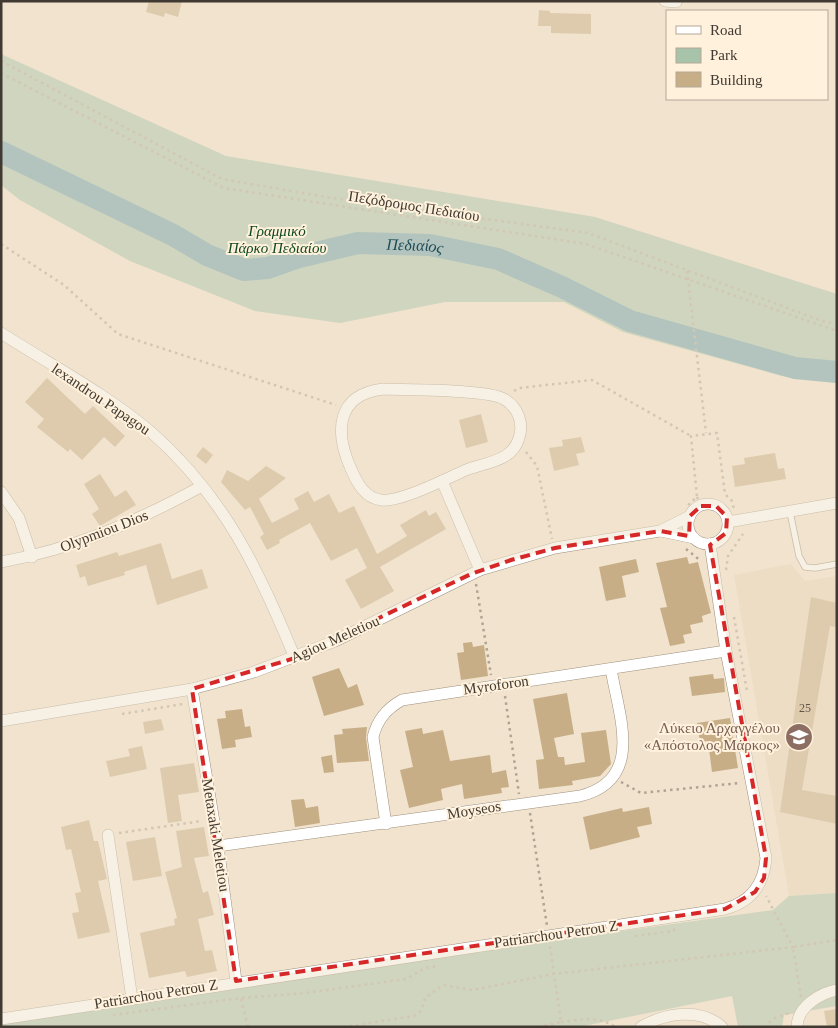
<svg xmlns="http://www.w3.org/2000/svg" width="838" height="1028" font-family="Georgia,serif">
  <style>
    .built { fill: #e8d6ba }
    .green { fill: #a7c3aa }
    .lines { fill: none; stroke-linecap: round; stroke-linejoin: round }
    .river { stroke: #689eab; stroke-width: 22 }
    .building { fill: #c7ae87 }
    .lane-casing { stroke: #9d907c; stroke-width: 7 }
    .street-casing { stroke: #9d907c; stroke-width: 12 }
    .path { stroke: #afa494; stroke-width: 2.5; stroke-dasharray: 2.5 4; stroke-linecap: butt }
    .lane { stroke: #fff; stroke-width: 5.5 }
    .street { stroke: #fff; stroke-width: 11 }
    .marked { fill: none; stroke: #d62828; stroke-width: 4; stroke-dasharray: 10 6; stroke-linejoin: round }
    .labels { text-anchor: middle; stroke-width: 4; stroke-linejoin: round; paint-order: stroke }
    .number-label { font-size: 12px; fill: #625747 }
    .street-label { font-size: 15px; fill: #403a32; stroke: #fff1db }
    .park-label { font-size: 15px; font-style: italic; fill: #0c471e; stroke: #fff1db }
    .education-label { font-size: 15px; fill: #785e54; stroke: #fff1db; text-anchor: end }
    .water-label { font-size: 16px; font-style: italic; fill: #1c4c57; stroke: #fff1db }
  </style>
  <rect width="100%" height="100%" fill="#f1e3ce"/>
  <polygon class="built" points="791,564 805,581 837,576 837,893 789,896 734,575"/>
  <g class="green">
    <polygon points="1,54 226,156 595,217 837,294 837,383 782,376 623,332 564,302 445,302 340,323 255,311 130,261 20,200 1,185"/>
    <polygon points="837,893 837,1006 784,1015 782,1027 738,1027 732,996 579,1027 1,1027 1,1018 773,910 789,896"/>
  </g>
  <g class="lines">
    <path class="river" id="s1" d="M1 152 173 235 207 255 244 270 268 268 299 257 358 243 430 245 498 259 562 287 630 321 795 368 837 372"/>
  </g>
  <g class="building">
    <polygon points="149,1 182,1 178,17 165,13 164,17 146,12"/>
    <polygon points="539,10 550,11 550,13 591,14 591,34 551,33 551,26 538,26"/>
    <polygon points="47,378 85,414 93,406 125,436 115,447 104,437 82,460 70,449 68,452 37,427 44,419 25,402"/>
    <polygon points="481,414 488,442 466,448 459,420"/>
    <polygon points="581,437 585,452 576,454 579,465 554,471 549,448 563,446 562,440"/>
    <polygon points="203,447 213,455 206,464 196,456"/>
    <polygon points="775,453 778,469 784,468 786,479 735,487 732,466 745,464 744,458"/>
    <polygon points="266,466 286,478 259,499 272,523 299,509 294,499 308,491 314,502 329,494 339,513 354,506 377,554 407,536 400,525 426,510 429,516 436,512 446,529 380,567 394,591 361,609 345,580 367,568 357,548 331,561 310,523 279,540 280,543 267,550 260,537 264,534 250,507 245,510 221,482 227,470 248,481"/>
    <polygon points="100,474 115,497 126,490 136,505 100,526 92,514 99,509 84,484"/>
    <polygon points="161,543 172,579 202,569 208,588 157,605 146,565 124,572 125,575 88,586 85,576 80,578 76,565 117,552 119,556"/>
    <polygon points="687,557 689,564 698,562 711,613 702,616 703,622 690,625 692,633 683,635 685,643 670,646 660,608 667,607 656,563"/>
    <polygon points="636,559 639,572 622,576 626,597 606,601 599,567"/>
    <polygon points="811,597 837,603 837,627 830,626 802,790 837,796 837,824 780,812"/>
    <polygon points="472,642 473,647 484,645 488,676 461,680 457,653 464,652 463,643"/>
    <polygon points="339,668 348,688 357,684 364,705 324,716 312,677"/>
    <polygon points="713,674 714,679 724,678 725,692 692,696 689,677"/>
    <polygon points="567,693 574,734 554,738 558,757 564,757 565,765 585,762 581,733 606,730 611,764 600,776 572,781 573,785 539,789 536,760 544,759 533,699"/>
    <polygon points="242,709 245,727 250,726 252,737 235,740 236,747 222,749 217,719 226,718 225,711"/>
    <polygon points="730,718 738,768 712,772 708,741 700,742 697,723"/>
    <polygon points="161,719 164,730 145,734 143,722"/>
    <polygon points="367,727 366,738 369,761 337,763 334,735 343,734 342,729"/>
    <polygon points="422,728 423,734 443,730 450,761 490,755 492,773 506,770 509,787 501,788 502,793 464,799 462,784 441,789 443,800 409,808 400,770 413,767 405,731"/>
    <polygon points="142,746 147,769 110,777 106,761 130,756 128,749"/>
    <polygon points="332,755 334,772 324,773 321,757"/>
    <polygon points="194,763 199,792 178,795 182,821 168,823 160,768"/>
    <polygon points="304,799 306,808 318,806 320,823 295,827 291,800"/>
    <polygon points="649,807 652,824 637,827 640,837 590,850 583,817 622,808 623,812"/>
    <polygon points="89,820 94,841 98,841 107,879 98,881 110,932 78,939 72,913 79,912 75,893 81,892 71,849 66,850 61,827"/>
    <polygon points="204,827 209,856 194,858 203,893 208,891 214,915 198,919 205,951 212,950 217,971 187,977 185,971 149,978 140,933 175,925 174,919 177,918 165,872 182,867 176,831"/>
    <polygon points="155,837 162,876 133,881 126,842"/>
    <polygon points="837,1009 837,1027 827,1027 824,1011"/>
  </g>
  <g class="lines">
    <g class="lane-casing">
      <polyline id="lane" points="790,512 799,556 805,567 815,568 837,564"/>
    </g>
    <g class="street-casing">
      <g id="street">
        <polyline points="665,1 676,2"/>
        <path d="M1 333C51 365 106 394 151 432 224 496 259 570 295 658"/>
        <path d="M383 389C407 390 487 389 504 399 518 407 524 423 519 438 512 462 486 462 466 470 447 478 400 503 381 500 365 498 357 483 351 469 335 433 335 395 383 389Z"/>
        <polyline points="442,481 480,570"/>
        <polyline points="1,492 19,518 32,557"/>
        <circle cx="708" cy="524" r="20"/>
        <polyline points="728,522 837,503"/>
        <polyline points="661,531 694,538"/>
        <path d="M1 562C74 549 138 521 202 486"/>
        <polyline points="192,689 218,846 236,981"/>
        <polyline points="1,721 192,689 254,672 335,641 480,570 555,548 660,531 690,516"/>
        <path d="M386 824 373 737C377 720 386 709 402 700L726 651"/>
        <polyline points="108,835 132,999"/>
        <path d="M218 846 580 796C645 780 619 717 611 669"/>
        <path d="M1 1019 725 909C751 902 764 885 766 858L726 651 710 544"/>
        <path d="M641 1027C665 1013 700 1007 722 1027"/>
        <path d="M797 1027C797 1007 820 993 837 990"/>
      </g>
    </g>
    <g class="path">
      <polyline points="1,61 222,179 326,197 588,233 822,321 837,324"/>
      <polyline points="1,73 224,188 586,244 837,331"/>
      <polyline points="1,244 64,285 118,334 336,405"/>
      <polyline points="687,271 706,433"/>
      <polyline points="514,391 519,388 592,380 691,436"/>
      <polyline points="526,452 537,466 552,539"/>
      <polyline points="697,497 701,506"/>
      <polyline points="688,505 697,497 691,436 717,433 725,494 732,501 734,509"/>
      <polyline points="686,549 701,561"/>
      <polyline points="726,570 728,556 743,534"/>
      <polyline points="476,584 491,675"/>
      <polyline points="734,617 747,691"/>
      <polyline points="505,696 519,794"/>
      <polyline points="122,714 183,704"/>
      <polyline points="621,782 641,793 740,783"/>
      <polyline points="530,813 547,926"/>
      <polyline points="119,833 202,821"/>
      <polyline points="635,936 673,931 675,929"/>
      <polyline points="801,997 793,947 837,940"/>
      <polyline points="241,999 248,1027"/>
      <polyline points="113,1015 241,998 306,993 406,979 425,968 437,966"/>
      <path d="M561 1022C579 1020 599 1015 615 1027"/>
      <polyline points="343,1027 414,1016 421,1011 425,998 443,985 472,990 553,974 793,947 766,896"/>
      <polyline points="538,1027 561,1022 550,946"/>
      <polyline points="764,1027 775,1018 789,1013"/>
    </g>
    <use href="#lane" class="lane"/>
    <use href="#street" class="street"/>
  </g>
  <path d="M0 0H838V1028H0ZM701 506H716L727 517 726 533 710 545 766 858 764 878 755 892 725 909 236 981 192 689 295 658 471 574 511 560 555 548 660 531 689 536 690 516Z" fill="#f1e3ce" fill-opacity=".55" fill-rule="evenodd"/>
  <path class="marked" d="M701 506H716L727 517 726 533 710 545 766 858 764 878 755 892 725 909 236 981 192 689 295 658 471 574 511 560 555 548 660 531 689 536 690 516Z"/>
  <defs>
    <g id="school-disc" transform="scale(1.4375)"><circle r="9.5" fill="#8d6e63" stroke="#fff1db"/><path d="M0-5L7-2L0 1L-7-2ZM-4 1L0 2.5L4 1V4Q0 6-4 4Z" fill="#fff"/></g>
  </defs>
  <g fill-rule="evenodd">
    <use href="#school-disc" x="799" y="737"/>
  </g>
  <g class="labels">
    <g class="number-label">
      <text x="805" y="712">25</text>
    </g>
    <g class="street-label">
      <text transform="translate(414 206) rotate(9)" y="5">Πεζόδρομος Πεδιαίου</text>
      <text transform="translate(101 399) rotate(34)" y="5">lexandrou Papagou</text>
      <text transform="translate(104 531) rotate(-21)" y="5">Olypmiou Dios</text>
      <text transform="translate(335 639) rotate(-24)" y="5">Agiou Meletiou</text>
      <text transform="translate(496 685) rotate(-8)" y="5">Myroforon</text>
      <text transform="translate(474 810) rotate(-9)" y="5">Moyseos</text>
      <text transform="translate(216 835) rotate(81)" y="5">Metaxaki Meletiou</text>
      <text transform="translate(556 934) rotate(-8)" y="5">Patriarchou Petrou Z</text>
      <text transform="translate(156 994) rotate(-9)" y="5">Patriarchou Petrou Z</text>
    </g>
    <g class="park-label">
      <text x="277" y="236">Γραμμικό<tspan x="277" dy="17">Πάρκο Πεδιαίου</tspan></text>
    </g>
    <g class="education-label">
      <text x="780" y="733">Λύκειο Αρχαγγέλου<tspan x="780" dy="17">«Απόστολος Μάρκος»</tspan></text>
    </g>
    <g class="water-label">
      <text dy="6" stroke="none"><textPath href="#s1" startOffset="445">Πεδιαίος</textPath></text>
    </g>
  </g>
  <rect width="838" height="1028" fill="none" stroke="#403a32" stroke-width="5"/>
  <rect x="666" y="10" width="162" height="90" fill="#fff1db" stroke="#b3a897"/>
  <rect x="676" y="26" width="25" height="8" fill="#ffffff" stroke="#b3a897"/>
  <text x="710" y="35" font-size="15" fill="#403a32">Road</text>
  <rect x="676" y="48" width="25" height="15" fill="#a7c3aa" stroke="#b3a897"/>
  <text x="710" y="60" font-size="15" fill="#403a32">Park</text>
  <rect x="676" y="72" width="25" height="15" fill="#c7ae87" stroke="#b3a897"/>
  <text x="710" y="85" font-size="15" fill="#403a32">Building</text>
</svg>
